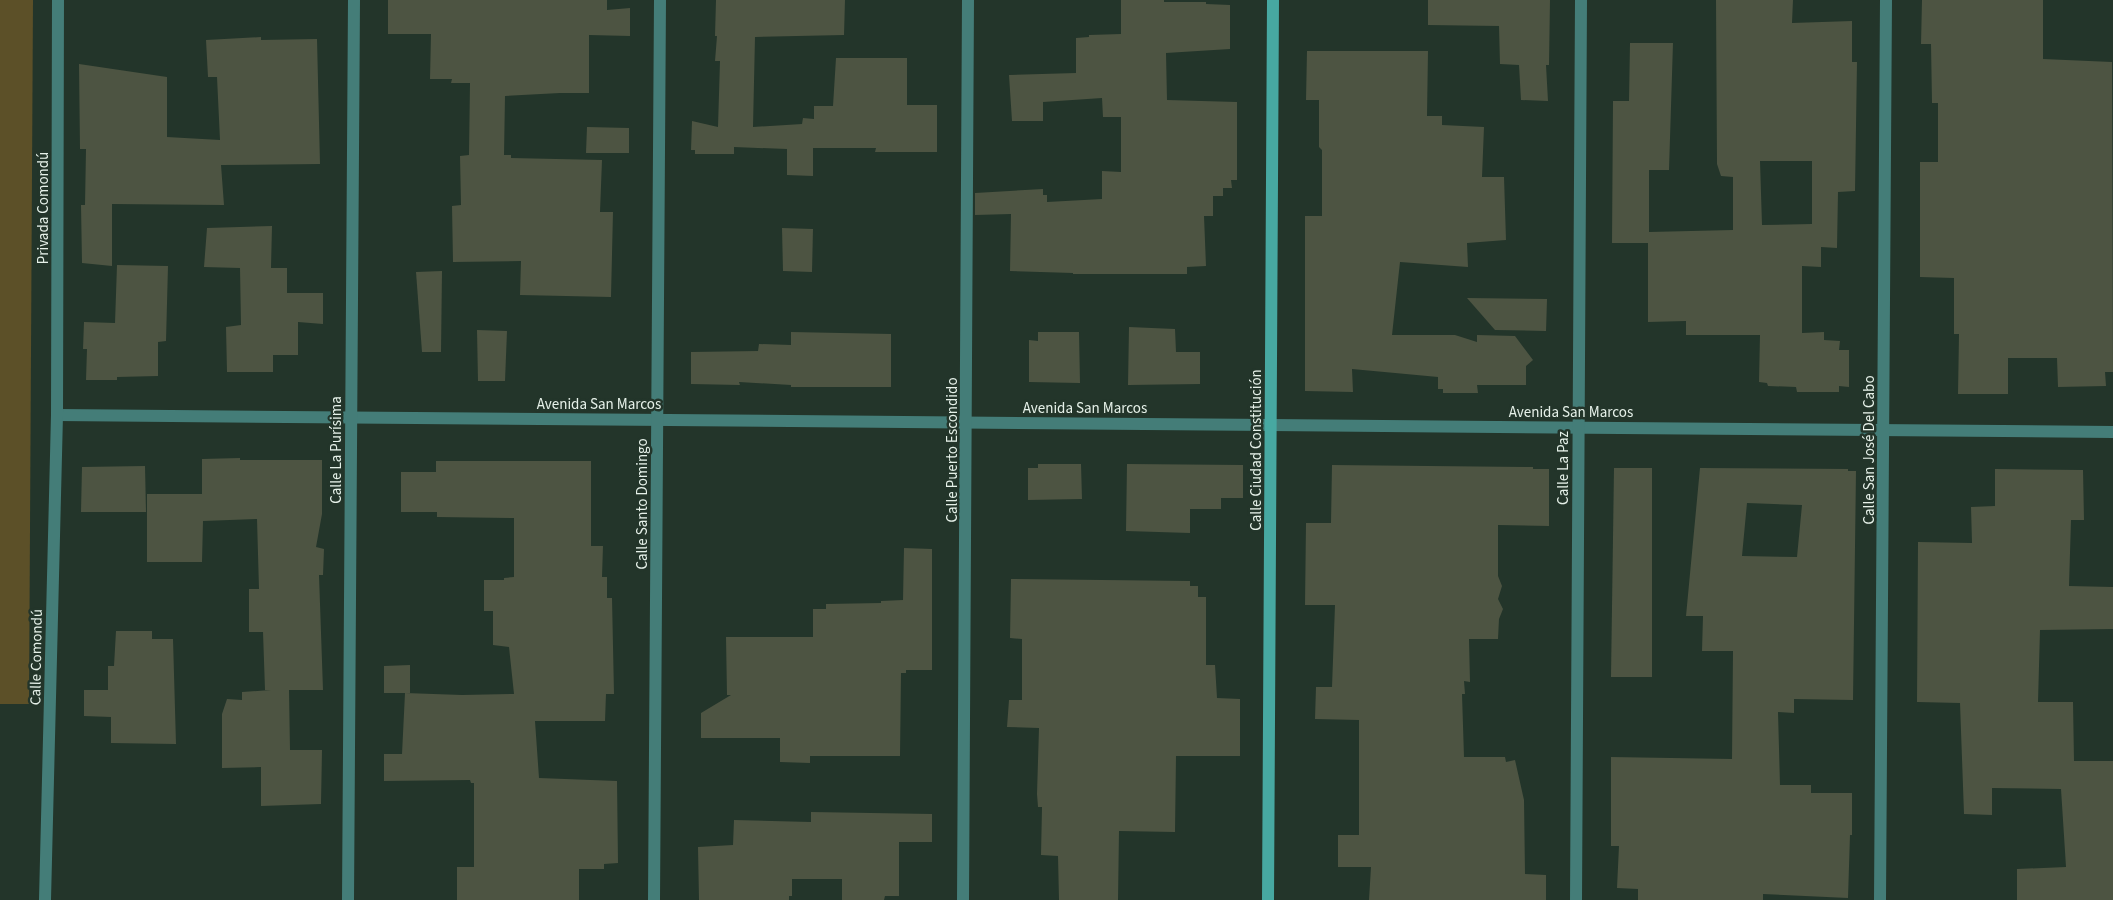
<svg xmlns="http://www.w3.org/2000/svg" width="2113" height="900" font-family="'Source Sans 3',sans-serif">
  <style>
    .green { fill: #5c5028 }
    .building { fill: #4d5442; fill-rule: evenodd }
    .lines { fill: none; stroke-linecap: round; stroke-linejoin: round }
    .street { stroke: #447d78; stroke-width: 12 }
    .secondary { stroke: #47a8a1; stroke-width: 12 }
    .labels { text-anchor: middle; stroke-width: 5; stroke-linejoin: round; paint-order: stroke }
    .street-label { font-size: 15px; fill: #e6f1e9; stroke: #23352a }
  </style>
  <rect width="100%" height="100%" fill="#23352a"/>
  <polygon class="green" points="0,0 33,0 29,704 0,704"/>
  <g class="building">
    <polygon points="388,0 607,0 607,10 630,8 630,36 589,35 589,93 560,93 505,96 504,155 511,155 511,158 602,160 600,212 613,212 611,297 520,295 521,261 453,262 452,206 461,205 460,156 469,155 470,83 451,83 452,79 430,79 431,34 388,34"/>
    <polygon points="716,0 845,0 844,35 755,37 753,127 802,124 803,118 814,119 814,106 833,106 836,58 907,58 907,105 937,105 937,152 875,152 876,148 813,148 813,176 787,175 787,149 734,147 734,154 695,154 695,150 691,150 692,121 718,127 720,61 715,61 717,36 715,36"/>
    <polygon points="1121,0 1164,0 1164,2 1206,2 1206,4 1230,5 1230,49 1166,53 1167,100 1237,102 1237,180 1231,180 1232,188 1223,188 1223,196 1213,196 1213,216 1204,216 1206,266 1187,267 1187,274 1073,274 1073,273 1010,271 1011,214 975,215 975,193 1043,189 1043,195 1047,195 1047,202 1102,199 1102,171 1121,172 1121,117 1103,117 1102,98 1043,102 1043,121 1012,121 1009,75 1076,73 1076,38 1089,37 1089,35 1121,34"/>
    <polygon points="1428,0 1550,0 1549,65 1546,65 1548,101 1521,100 1519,65 1500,64 1499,26 1428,25"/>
    <path d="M1716 0H1793L1792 23 1852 21V62H1857L1855 191 1838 192 1837 248 1821 247V267L1802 266V333L1824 332V340L1840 341 1839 350H1849V387L1839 386V392H1797L1796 387 1768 386 1767 383 1759 382 1760 335H1686V321L1648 322V243H1612L1613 101H1629L1630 43H1673L1669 170H1649V232L1733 230V177L1721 176 1717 164ZM1760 161H1812V224L1762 225Z"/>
    <polygon points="1922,0 2043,0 2043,59 2112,62 2113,372 2105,372 2106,386 2058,387 2057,358 2008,358 2008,394 1958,394 1959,334 1954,334 1954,278 1920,277 1920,162 1938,162 1938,103 1932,103 1931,44 1921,44"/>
    <polygon points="261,37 261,40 317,39 320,164 221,165 224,205 112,204 112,266 82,263 81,205 85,205 86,149 80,149 79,64 167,77 167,137 220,140 217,77 208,77 206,40"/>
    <polygon points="1307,51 1428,51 1427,116 1442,116 1442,125 1484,127 1482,177 1504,177 1506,240 1467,243 1468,267 1400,262 1392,335 1455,335 1477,342 1477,335 1515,336 1533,360 1526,366 1526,385 1477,385 1478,393 1443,393 1443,389 1438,389 1438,377 1352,369 1353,392 1305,391 1305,216 1322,216 1322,150 1319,147 1319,100 1306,100"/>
    <polygon points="587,127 629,128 629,153 586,153"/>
    <polygon points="272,226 271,268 287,268 287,293 323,293 323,324 298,322 298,355 273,355 273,372 227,372 226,327 241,325 240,268 204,267 207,228"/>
    <polygon points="782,228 813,229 812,272 783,271"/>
    <polygon points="117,265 168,266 166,341 158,342 158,376 117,377 117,380 86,380 87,349 83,349 84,322 115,323"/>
    <polygon points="442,271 441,352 422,352 416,272"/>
    <polygon points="1467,298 1547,299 1546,331 1495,330"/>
    <polygon points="1129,327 1175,329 1176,352 1200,352 1200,384 1128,385"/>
    <polygon points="477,330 507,331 505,381 478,381"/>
    <polygon points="791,332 891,334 891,387 791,387 791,385 739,382 740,385 691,384 691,352 758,351 759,344 791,345"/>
    <polygon points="1038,332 1079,332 1080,383 1029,382 1029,340 1038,341"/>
    <polygon points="240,458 240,460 322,460 322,514 316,547 324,549 323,575 319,575 323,690 289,690 290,750 322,750 321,804 261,806 261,767 222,768 222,714 227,699 242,700 242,692 271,690 265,690 263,632 249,632 249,589 259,589 257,519 203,521 202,562 147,562 147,494 202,494 202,459"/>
    <polygon points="436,461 591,461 591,546 603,546 602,577 607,577 607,598 612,598 614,694 606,694 605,721 535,721 539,778 617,781 618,863 604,864 604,869 579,869 579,900 457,900 457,867 474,867 474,783 471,783 470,780 384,781 384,754 402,754 405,693 462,695 514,694 509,647 493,645 493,611 484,611 484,580 504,580 504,578 514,577 514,518 437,517 437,512 401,512 401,472 436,472"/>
    <polygon points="1038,464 1081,464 1082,499 1028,500 1028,468 1038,468"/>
    <polygon points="1127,464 1243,465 1243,498 1221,498 1221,509 1190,509 1190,533 1126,531"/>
    <polygon points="1332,465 1533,467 1533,469 1549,469 1549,526 1498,525 1498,576 1502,586 1498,599 1503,609 1499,619 1498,639 1469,639 1470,682 1464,681 1465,694 1462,694 1464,757 1505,757 1506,762 1515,760 1524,800 1525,874 1546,875 1546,900 1369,900 1371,867 1338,867 1338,835 1359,835 1359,720 1315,719 1316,687 1332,687 1335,605 1305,605 1306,523 1331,523"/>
    <polygon points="145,466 146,512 81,512 82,467"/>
    <polygon points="1614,468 1652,468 1652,677 1611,677"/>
    <path d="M1700 468 1848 469V471H1856L1853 700 1794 699V713L1778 712 1780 785H1811V793H1852V835H1850L1848 898 1763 894V900H1638V889L1617 888 1619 846H1611V757L1732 759 1733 651H1702L1703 616H1686ZM1747 503 1802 505 1797 557 1742 556Z"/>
    <polygon points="1995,469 2083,470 2084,520 2071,520 2069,586 2113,587 2113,629 2040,630 2038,702 2073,702 2074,761 2113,761 2113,900 2017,900 2017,869 2066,867 2061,789 1992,788 1992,815 1964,814 1960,703 1917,702 1918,542 1972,543 1971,507 1995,506"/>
    <polygon points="904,548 932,549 932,670 906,670 906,673 901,673 900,756 810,756 810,763 780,762 780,738 701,738 701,713 731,695 727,695 726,637 813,637 813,609 826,609 826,604 881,603 881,601 903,600"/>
    <polygon points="1011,579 1190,581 1190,586 1198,586 1198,597 1206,597 1206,665 1215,665 1217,698 1240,699 1240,756 1176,756 1175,832 1119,831 1118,900 1059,900 1058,856 1041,855 1042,807 1038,807 1037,794 1039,728 1007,727 1009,700 1022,700 1022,639 1010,638"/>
    <polygon points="116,631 152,631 152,639 173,639 176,744 111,743 111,717 84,716 84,690 108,690 108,666 114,666"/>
    <polygon points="410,665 410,693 384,693 384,666"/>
    <polygon points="811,812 932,814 932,842 899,842 899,896 885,896 884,900 842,900 842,879 792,879 792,896 789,896 789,900 699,900 698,847 733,845 734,820 811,822"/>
  </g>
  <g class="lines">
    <g class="street">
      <polyline points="57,415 2113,432"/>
      <polyline points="45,900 57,415 58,0"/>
      <polyline points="348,900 354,0"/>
      <polyline points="654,900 660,0"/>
      <polyline points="963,900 968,0"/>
      <polyline points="1576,900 1581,0"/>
      <polyline points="1880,900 1886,0"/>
    </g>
    <polyline class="secondary" points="1268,900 1273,0"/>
  </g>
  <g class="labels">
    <g class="street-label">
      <text transform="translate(43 208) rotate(-90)" y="5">Privada Comondú</text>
      <text x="599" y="409">Avenida San Marcos</text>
      <text x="1085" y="413">Avenida San Marcos</text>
      <text x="1571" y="417">Avenida San Marcos</text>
      <text transform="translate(336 450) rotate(-90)" y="5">Calle La Purísima</text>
      <text transform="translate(952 450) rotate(-90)" y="5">Calle Puerto Escondido</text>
      <text transform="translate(1256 450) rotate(-90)" y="5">Calle Ciudad Constitución</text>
      <text transform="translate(1869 450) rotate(-90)" y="5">Calle San José Del Cabo</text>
      <text transform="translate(1563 468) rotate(-90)" y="5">Calle La Paz</text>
      <text transform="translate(642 504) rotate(-90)" y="5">Calle Santo Domingo</text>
      <text transform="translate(36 657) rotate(-89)" y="5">Calle Comondú</text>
    </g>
  </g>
</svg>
